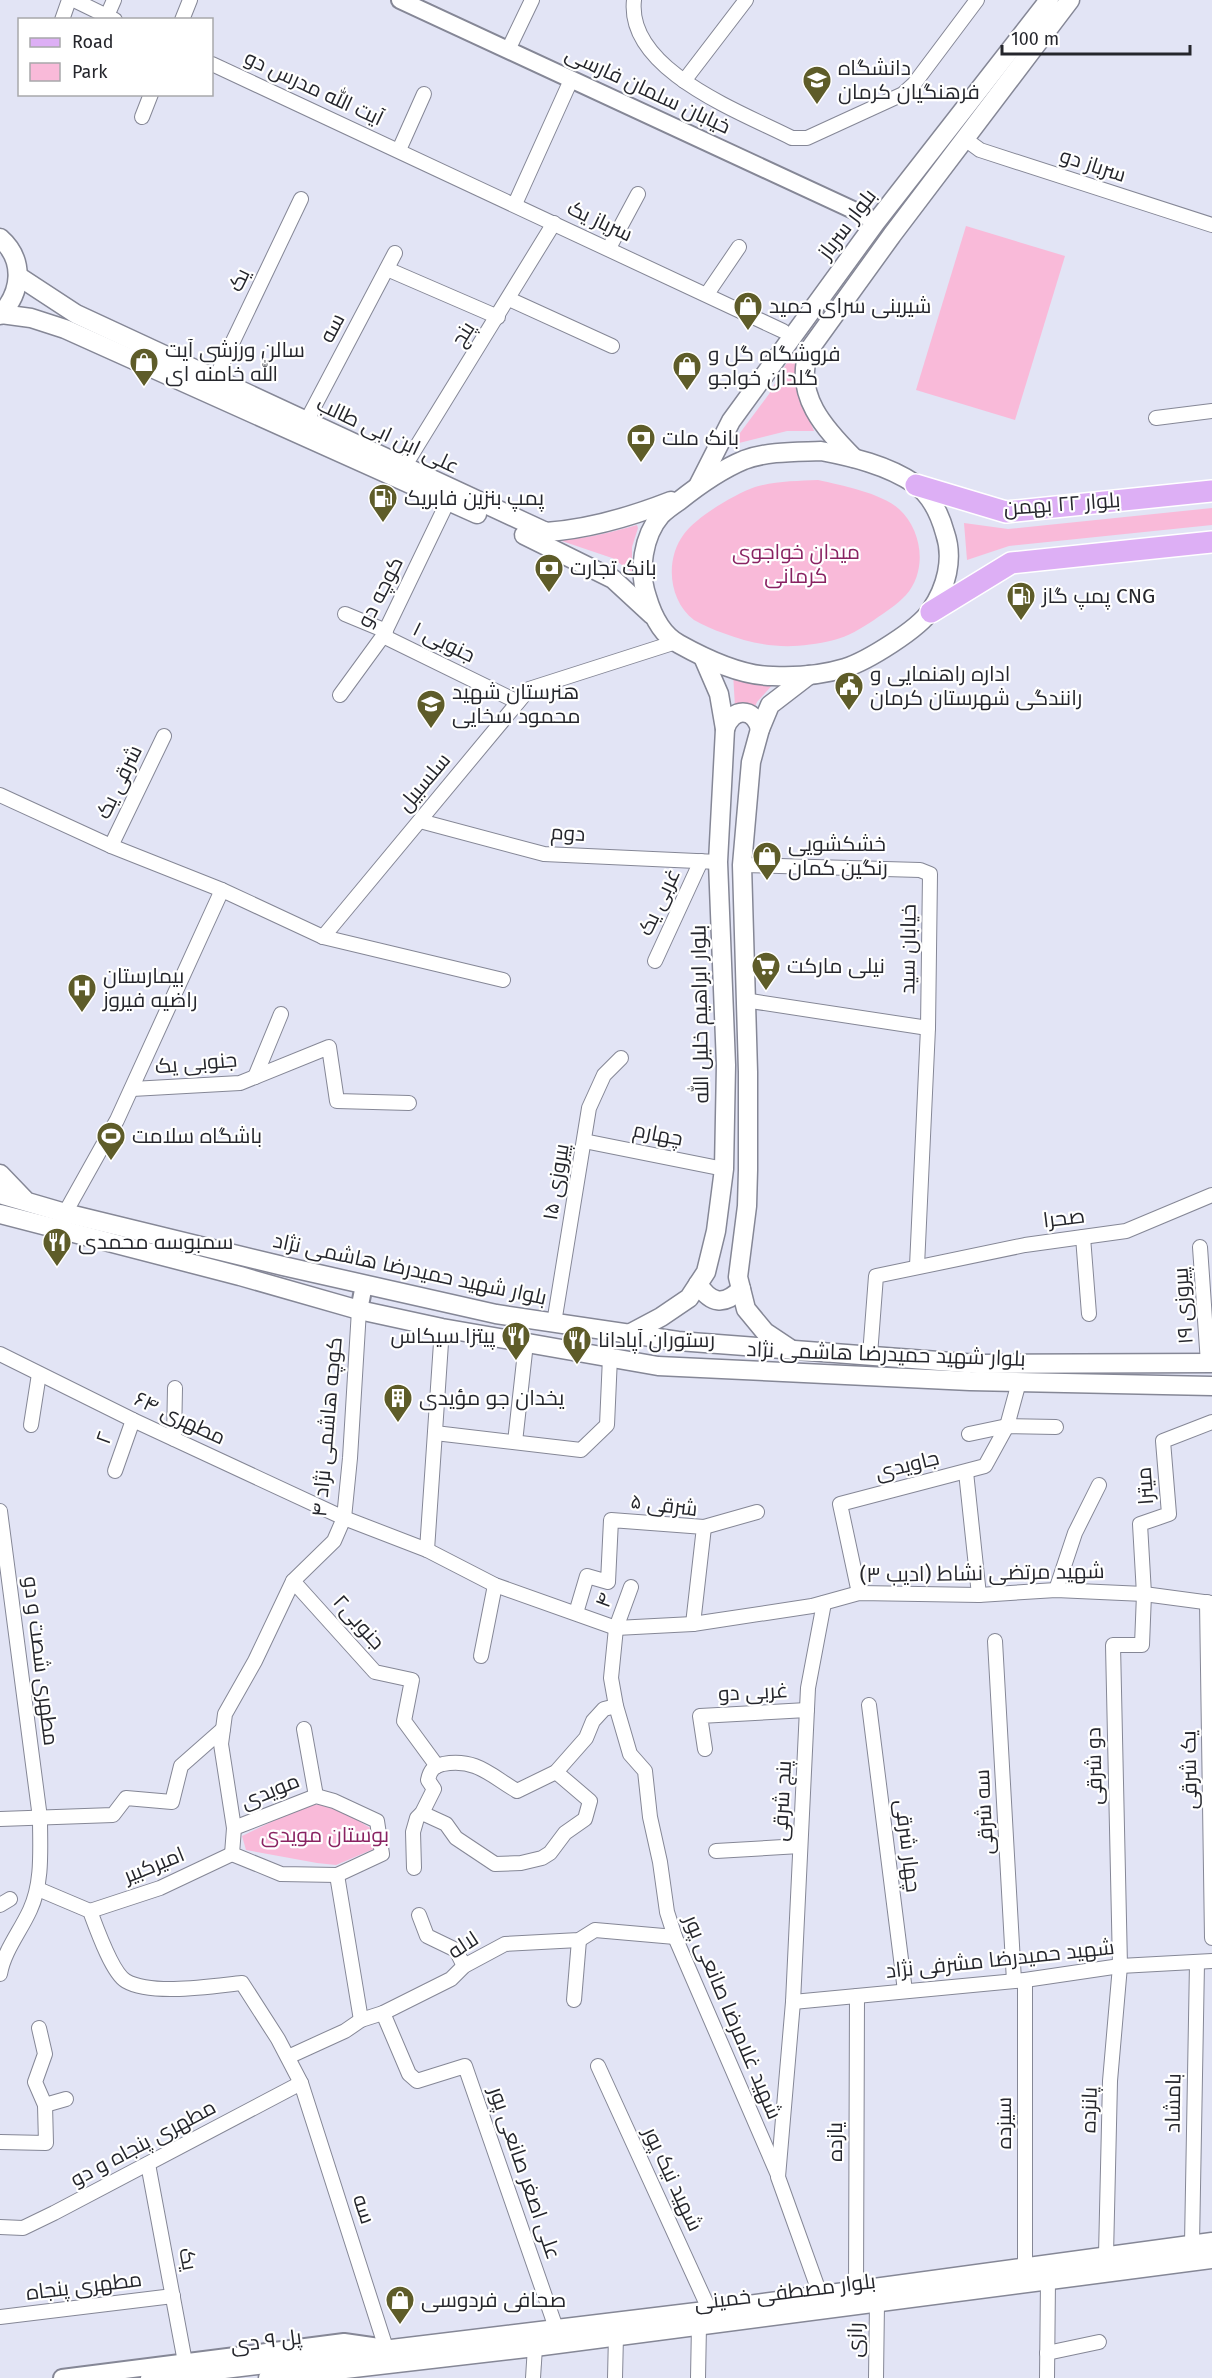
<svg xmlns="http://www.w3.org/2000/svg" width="1212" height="2378" font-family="'Fira Sans',Cairo,sans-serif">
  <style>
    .green { fill: #f9bad9 }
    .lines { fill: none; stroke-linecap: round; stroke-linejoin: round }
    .minor-casing { stroke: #858796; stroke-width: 16 }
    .tertiary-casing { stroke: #858796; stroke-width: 20 }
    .secondary-casing { stroke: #858796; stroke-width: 21 }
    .primary-casing { stroke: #fff; stroke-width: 24 }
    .minor { stroke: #fff; stroke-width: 14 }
    .tertiary { stroke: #fff; stroke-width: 16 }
    .secondary { stroke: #fff; stroke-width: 18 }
    .primary { stroke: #ddaff5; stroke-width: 21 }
    .labels { text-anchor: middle; stroke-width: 4.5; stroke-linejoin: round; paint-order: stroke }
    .poi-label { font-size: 21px; fill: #25262c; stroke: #fff; text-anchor: start }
    .street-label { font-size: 21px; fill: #25262c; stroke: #fff }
    .park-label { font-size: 21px; fill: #892362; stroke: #fff }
  </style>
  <rect width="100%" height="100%" fill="#e2e4f5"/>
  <g class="green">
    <polygon points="966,226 1065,256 1015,420 916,390"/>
    <polygon points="796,347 795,384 814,431 787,431 731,445 769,394"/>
    <path d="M818 480C841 485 881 493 899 509 922 530 928 570 906 595 897 605 885 612 874 620 862 628 847 637 834 640 793 650 762 648 723 633 714 630 703 625 694 620 668 600 665 559 684 534 696 517 735 494 755 487 775 481 797 481 818 480Z"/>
    <polygon points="1212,508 1212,525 1009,546 967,560 964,523 1008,529"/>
    <path d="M637 525 638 528 632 547V572L612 558 550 537C581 542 607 533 637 525Z"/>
    <polygon points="733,673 775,682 757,702 753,711 735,707"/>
    <polygon points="329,1803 372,1829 376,1848 336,1865 317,1863 246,1850 242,1836 304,1806"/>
  </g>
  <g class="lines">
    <g class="minor-casing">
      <g id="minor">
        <polyline points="74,0 115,20"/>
        <path d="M634 0C626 70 741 112 792 138H807L903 94 914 84 977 0"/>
        <polyline points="107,16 114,0"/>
        <polyline points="62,20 69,0"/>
        <polyline points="182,20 190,0"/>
        <polyline points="508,50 532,0"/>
        <polyline points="212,64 783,331"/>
        <polyline points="684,81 746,0"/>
        <polyline points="142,117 151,94"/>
        <polyline points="965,139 980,150 1212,225"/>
        <polyline points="399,150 424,94"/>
        <polyline points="515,204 571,80"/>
        <polyline points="609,248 638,194"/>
        <polyline points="387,269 498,317"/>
        <polyline points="707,294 739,247"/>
        <polyline points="509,299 612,346"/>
        <polyline points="215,379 301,199"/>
        <polyline points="1156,418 1212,411"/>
        <polyline points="306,422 395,253"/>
        <polyline points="404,467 554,223"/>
        <polyline points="345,614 386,631"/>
        <polyline points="383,636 518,702"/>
        <polyline points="340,695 383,636 448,501"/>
        <polyline points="0,795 111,846 222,890 323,937 503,980"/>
        <polyline points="420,821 544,854 718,862"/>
        <polyline points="111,846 164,736"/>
        <polyline points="742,865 920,870 930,874 928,1028 917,1266"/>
        <polyline points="323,937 529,689 676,642"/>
        <polyline points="655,961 701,861"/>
        <polyline points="744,1000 928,1028"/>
        <polyline points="255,1077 281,1014"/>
        <polyline points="132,1089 240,1083 329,1047 337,1101 409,1103"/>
        <polyline points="584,1141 724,1169"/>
        <polyline points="65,1213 117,1120 222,890"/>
        <polyline points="1083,1237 1089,1314"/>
        <polyline points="1200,1247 1208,1363"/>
        <polyline points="554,1323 589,1108 604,1075 621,1058"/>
        <polyline points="0,1354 133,1420 344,1518 427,1550 495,1585 616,1628 693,1624 812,1606 859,1593 979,1595 1056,1590 1144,1594 1212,1603"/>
        <polyline points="870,1355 876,1276 1025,1245 1126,1231 1212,1195"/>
        <polyline points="31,1425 39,1374"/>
        <polyline points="435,1433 581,1450 607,1425 610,1357"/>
        <polyline points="969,1434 1007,1426 1056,1427"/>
        <polyline points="174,1439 175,1388"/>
        <polyline points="515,1442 526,1343"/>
        <polyline points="115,1471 133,1420"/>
        <polyline points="966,1472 979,1595"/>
        <path d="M0 1511 40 1818C40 1849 43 1882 30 1910 20 1932 4 1951 0 1974"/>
        <polyline points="704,1527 757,1512"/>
        <polyline points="427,1550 442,1328"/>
        <polyline points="293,1581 375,1672 412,1680 404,1721 437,1766"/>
        <polyline points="631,1587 616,1628 611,1678 616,1706 630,1754 645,1771 650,1817 660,1862 667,1912 675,1937 778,2175"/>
        <polyline points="1056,1590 1075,1533 1099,1485"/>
        <polyline points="859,1593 840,1504 985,1466 1007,1426 1019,1382"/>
        <polyline points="1207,1602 1212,1938"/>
        <polyline points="576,1613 587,1576 608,1582 611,1520 704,1527 693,1624"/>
        <polyline points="995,1641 1014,1981"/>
        <polyline points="481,1656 495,1585"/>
        <polyline points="869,1705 905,1991"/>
        <polyline points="304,1729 316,1796"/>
        <polyline points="705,1749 700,1716 807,1710"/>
        <polygon points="316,1796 334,1801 377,1821 382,1854 337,1875 281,1874 232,1854 234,1828"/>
        <polyline points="422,1813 446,1824 456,1838 495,1864 521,1863 542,1858 550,1853 565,1833 585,1819 590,1801 556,1772"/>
        <polyline points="0,1819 113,1815 126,1798 172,1802 181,1766 223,1729"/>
        <polyline points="234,1828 221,1744 225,1714 255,1661 293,1581 334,1541 344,1518 350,1458 359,1310"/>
        <polyline points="716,1851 800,1846"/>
        <path d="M414 1868 413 1832 417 1818 422 1813 434 1789 428 1780C430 1770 434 1766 443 1764 476 1758 490 1775 517 1791L556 1772 586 1738 593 1721 604 1709 616 1706"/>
        <polyline points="337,1875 361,2020"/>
        <path d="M38 1889 90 1911C96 1927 112 1973 126 1981 152 1996 213 1986 242 1983L278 2039 301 2083 386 2348"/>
        <polyline points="0,1905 10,1899"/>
        <polyline points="90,1911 160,1888 232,1854"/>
        <polyline points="419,1915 427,1936 456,1950 464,1966"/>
        <polyline points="1025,1980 1025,2266"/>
        <polyline points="574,2000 579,1940"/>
        <polyline points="793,2002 1025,1980 1120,1966 1212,1961"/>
        <polyline points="383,2013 409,2074 417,2081 465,2066 556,2328"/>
        <polyline points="288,2057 345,2031 361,2020 383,2013 451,1979 464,1966 505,1944 579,1940 595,1930 675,1937"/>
        <polyline points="598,2066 709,2309"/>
        <polyline points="45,2105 66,2099"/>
        <polyline points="0,2142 46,2143 45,2105 35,2082 45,2054 39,2028"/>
        <polyline points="148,2164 185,2362"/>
        <polyline points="0,2227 23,2228 54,2213 301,2083"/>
        <polyline points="1192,2244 1197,1963"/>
        <polyline points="1106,2255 1110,2081 1120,1966 1113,1645 1142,1645 1144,1594 1140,1524 1169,1514 1163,1441 1212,1422"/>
        <polyline points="856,2289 857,1996"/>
        <polyline points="820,2294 778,2177 793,2002 808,1688 824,1603"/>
        <polyline points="0,2317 173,2296"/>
        <polyline points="1047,2353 1099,2342"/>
        <polyline points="533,2378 535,2347"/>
        <polyline points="615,2378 616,2335"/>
        <polyline points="698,2378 699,2325"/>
        <polyline points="876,2378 877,2303"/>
        <polyline points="1047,2378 1048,2280"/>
      </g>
    </g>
    <g class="tertiary-casing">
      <g id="tertiary">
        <polyline points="400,0 864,215 876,222"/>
        <polyline points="359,1310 364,1285"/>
        <polyline points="62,2378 344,2342 379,2347"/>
      </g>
    </g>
    <g class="secondary-casing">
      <g id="secondary">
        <path d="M0 238C25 260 22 292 0 315"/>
        <path d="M18 276 76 314 546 532C590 529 630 517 671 501"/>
        <polyline points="1,314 31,318 65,329 477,514"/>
        <path d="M821 451C852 457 887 465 915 484 931 495 940 515 945 533 954 559 946 588 931 610 919 629 867 661 845 668 822 675 796 677 773 676 741 676 706 659 679 644 662 635 652 614 647 597 638 571 643 536 661 515 666 510 673 505 679 501 699 485 720 470 744 460 768 451 796 452 821 451Z"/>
        <path d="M854 458C825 429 793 395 809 350L892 235 1070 0"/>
        <polyline points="699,484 731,421 876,222 1049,0"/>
        <polyline points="524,535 613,579 652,615"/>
        <path d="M725 729C732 707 754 707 760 729"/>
        <polyline points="0,1174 24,1199"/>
        <polyline points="0,1194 65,1213 283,1266 496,1314 678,1341 978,1364 1212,1363"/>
        <polyline points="0,1214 240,1276 359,1310 442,1328 658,1366 970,1381 1212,1386"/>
        <path d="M698 1284C711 1304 724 1306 741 1289"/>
        <polyline points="629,1334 661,1317 689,1298 706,1272 716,1231 724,1169 726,1065 718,862 725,729 719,694 703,657"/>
        <polyline points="789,1348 765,1332 746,1309 738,1277 747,1206 748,1170 748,1072 742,865 751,762 760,729 770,705 809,675"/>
        <polyline points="150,2378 697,2312 1212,2242"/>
        <polyline points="268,2378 535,2347 1212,2259"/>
      </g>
    </g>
    <g class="primary-casing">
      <g id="primary">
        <polyline points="916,485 1006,512 1212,491"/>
        <polyline points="931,612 1011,563 1212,542"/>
      </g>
    </g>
    <use href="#minor" class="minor"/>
    <use href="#tertiary" class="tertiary"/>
    <use href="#secondary" class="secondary"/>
    <use href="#primary" class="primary"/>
  </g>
  <defs>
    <g id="university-pin" transform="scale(1.5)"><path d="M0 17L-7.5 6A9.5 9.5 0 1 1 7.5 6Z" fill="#5e5c29" stroke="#fff"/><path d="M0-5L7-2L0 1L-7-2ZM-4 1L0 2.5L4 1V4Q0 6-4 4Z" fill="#fff"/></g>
    <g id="shop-pin" transform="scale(1.5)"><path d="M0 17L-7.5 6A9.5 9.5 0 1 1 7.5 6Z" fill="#5e5c29" stroke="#fff"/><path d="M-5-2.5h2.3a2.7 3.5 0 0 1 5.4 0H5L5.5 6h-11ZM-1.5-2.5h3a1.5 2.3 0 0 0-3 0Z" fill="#fff"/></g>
    <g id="bank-pin" transform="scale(1.5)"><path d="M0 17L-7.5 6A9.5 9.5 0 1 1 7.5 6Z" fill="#5e5c29" stroke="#fff"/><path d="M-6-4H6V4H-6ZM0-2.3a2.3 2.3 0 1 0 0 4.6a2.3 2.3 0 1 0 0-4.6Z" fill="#fff"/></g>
    <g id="fuel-pin" transform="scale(1.5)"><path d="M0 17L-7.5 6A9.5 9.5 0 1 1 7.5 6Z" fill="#5e5c29" stroke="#fff"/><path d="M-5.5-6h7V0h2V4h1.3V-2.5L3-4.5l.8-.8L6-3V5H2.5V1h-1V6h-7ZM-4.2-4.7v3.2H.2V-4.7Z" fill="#fff"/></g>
    <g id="civic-pin" transform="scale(1.5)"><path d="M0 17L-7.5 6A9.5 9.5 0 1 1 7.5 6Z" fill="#5e5c29" stroke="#fff"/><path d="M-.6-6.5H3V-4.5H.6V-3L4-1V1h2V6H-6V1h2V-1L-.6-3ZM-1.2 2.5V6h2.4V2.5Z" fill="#fff"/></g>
    <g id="school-pin" transform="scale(1.5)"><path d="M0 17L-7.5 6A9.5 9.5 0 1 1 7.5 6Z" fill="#5e5c29" stroke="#fff"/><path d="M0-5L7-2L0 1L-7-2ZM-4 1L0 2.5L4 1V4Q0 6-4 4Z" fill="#fff"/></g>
    <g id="supermarket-pin" transform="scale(1.5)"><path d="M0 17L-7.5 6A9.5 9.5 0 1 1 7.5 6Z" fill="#5e5c29" stroke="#fff"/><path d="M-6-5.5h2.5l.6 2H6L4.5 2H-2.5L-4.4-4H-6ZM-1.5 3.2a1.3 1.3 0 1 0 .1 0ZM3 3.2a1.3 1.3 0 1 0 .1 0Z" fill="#fff"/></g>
    <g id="hospital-pin" transform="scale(1.5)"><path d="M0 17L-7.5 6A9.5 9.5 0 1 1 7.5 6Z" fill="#5e5c29" stroke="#fff"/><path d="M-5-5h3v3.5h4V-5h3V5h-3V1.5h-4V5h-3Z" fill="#fff"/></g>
    <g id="stadium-pin" transform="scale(1.5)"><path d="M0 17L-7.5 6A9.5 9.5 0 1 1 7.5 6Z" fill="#5e5c29" stroke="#fff"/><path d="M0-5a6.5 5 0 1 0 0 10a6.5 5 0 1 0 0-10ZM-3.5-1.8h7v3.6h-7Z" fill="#fff"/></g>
    <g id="restaurant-pin" transform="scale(1.5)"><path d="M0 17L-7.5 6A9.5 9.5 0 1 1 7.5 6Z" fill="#5e5c29" stroke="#fff"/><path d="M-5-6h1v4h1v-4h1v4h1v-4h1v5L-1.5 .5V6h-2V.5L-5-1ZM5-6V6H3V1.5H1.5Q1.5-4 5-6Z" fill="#fff"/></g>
    <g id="building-pin" transform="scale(1.5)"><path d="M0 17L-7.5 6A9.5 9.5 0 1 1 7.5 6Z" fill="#5e5c29" stroke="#fff"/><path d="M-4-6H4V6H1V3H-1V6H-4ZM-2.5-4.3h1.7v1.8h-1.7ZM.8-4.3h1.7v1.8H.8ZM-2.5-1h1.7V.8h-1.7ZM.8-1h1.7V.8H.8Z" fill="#fff"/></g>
  </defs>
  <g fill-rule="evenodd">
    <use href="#university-pin" x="817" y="80"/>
    <use href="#shop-pin" x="748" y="306"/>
    <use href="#shop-pin" x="144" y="362"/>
    <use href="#shop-pin" x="687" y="366"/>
    <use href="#bank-pin" x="641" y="438"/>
    <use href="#fuel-pin" x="383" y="498"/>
    <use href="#bank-pin" x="549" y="568"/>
    <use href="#fuel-pin" x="1021" y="596"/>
    <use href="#civic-pin" x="849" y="686"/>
    <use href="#school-pin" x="431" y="704"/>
    <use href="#shop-pin" x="767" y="856"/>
    <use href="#supermarket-pin" x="766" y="966"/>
    <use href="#hospital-pin" x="82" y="988"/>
    <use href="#stadium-pin" x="111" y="1136"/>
    <use href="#restaurant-pin" x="57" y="1242"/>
    <use href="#restaurant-pin" x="516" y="1336"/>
    <use href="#restaurant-pin" x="577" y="1340"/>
    <use href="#building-pin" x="398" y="1398"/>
    <use href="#shop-pin" x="400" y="2300"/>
  </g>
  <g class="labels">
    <g class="poi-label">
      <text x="838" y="75">دانشگاه<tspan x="838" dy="24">فرهنگیان کرمان</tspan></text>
      <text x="769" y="313">شیرینی سرای حمید</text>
      <text x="165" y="357">سالن ورزشى آیت<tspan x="165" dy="24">الله خامنه اى</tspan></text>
      <text x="708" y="361">فروشگاه گل و<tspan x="708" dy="24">گلدان خواجو</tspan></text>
      <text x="662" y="445">بانک ملت</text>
      <text x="404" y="505">پمپ بنزین فابریک</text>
      <text x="570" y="575">بانک تجارت</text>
      <text x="1042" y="603">پمپ گاز CNG</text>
      <text x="870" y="681">اداره راهنمایی و<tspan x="870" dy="24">رانندگی شهرستان کرمان</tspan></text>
      <text x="452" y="699">هنرستان شهید<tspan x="452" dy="24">محمود سخایی</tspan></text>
      <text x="788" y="851">خشکشویی<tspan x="788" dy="24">رنگین کمان</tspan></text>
      <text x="787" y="973">نیلی مارکت</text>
      <text x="103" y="983">بیمارستان<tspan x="103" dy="24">راضیه فیروز</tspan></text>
      <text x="132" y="1143">باشگاه سلامت</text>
      <text x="78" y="1249">سمبوسه محمدی</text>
      <text x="495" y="1343" text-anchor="end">پیتزا سیکاس</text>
      <text x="598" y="1347">رستوران آپادانا</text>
      <text x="419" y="1405">یخدان جو مؤیدی</text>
      <text x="421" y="2307">صحافی فردوسی</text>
    </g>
    <g class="street-label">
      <text transform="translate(314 88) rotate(25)" y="7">آیت الله مدرس دو</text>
      <text transform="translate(648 90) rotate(25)" y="7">خیابان سلمان فارسی</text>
      <text transform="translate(1093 165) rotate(18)" y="7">سرباز دو</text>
      <text transform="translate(600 221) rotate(25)" y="7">سرباز یک</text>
      <text transform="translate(847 224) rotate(-53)" y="7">بلوار سرباز</text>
      <text transform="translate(239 280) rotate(-64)" y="7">یک</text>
      <text transform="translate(332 328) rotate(-62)" y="7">سه</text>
      <text transform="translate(463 334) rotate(-58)" y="7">پنج</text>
      <text transform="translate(388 435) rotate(25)" y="7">علی ابن ابی طالب</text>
      <text transform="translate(1062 504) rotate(-4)" y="7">بلوار ۲۲ بهمن</text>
      <text transform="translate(380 592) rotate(-63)" y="7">کوچه دو</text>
      <text transform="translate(444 642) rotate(26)" y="7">جنوبی ۱</text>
      <text transform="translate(119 782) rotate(-64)" y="7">شرقی یک</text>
      <text transform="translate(424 782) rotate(-50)" y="7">سلسبیل</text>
      <text transform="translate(568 833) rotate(4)" y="7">دوم</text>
      <text transform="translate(659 902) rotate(-65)" y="7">غربی یک</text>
      <text transform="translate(908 949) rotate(-89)" y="7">خیابان سید</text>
      <text transform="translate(700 1014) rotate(-91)" y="7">بلوار ابراهیم خلیل الله</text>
      <text transform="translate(196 1063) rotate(-5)" y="7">جنوبی یک</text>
      <text transform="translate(658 1134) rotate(11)" y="7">چهارم</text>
      <text transform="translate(556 1182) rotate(-81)" y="7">پیروزی ۱۵</text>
      <text transform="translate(1064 1218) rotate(-7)" y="7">صحرا</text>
      <text transform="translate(410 1269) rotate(12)" y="7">بلوار شهید حمیدرضا هاشمی نژاد</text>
      <text transform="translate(1183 1306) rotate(-94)" y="7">پیروزی ۱۹</text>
      <text transform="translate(886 1354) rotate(2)" y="7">بلوار شهید حمیدرضا هاشمی نژاد</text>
      <text transform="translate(180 1418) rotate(25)" y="7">مطهری ۶۴</text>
      <text transform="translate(327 1427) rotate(-85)" y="7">کوچه هاشمی نژاد ۴</text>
      <text transform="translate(104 1438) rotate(-70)" y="7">۲</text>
      <text transform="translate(907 1465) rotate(-14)" y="7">جاویدی</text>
      <text transform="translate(1145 1486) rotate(-94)" y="7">میترا</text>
      <text transform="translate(664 1505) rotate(7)" y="7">۵ شرقی</text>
      <text transform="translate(982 1573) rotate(-1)" y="7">شهید مرتضی نشاط (ادیب ۳)</text>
      <text transform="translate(604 1600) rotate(-70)" y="7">۴</text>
      <text transform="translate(359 1622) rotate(48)" y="7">جنوبی۲</text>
      <text transform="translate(41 1661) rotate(83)" y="7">مطهری شصت و دو</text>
      <text transform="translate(753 1692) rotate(-3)" y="7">غربی دو</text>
      <text transform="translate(1094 1766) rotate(-91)" y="7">دو شرقی</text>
      <text transform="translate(1189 1770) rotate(-91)" y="7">یک شرقی</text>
      <text transform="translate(270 1791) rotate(-22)" y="7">مویدی</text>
      <text transform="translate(782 1801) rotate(-87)" y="7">پنج شرقی</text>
      <text transform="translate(984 1812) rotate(-93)" y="7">سه شرقی</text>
      <text transform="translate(908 1846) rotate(83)" y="7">چهار شرقی</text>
      <text transform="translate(154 1865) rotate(-22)" y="7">امیرکبیر</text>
      <text transform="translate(463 1945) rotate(-33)" y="7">لاله</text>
      <text transform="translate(1000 1959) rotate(-6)" y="7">شهید حمیدرضا مشرفی نژاد</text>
      <text transform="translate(733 2017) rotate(67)" y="7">شهید غلامرضا صانعی پور</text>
      <text transform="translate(1173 2103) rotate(-89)" y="7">بامشاد</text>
      <text transform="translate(1089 2110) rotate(-88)" y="7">پانزده</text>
      <text transform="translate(1004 2123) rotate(-90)" y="7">سیزده</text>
      <text transform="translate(835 2142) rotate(-90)" y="7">یازده</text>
      <text transform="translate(143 2143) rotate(-28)" y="7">مطهری پنجاه و دو</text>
      <text transform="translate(525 2173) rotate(71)" y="7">علی اصغر صانعی پور</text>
      <text transform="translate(673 2179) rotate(65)" y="7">شهید نیک پور</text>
      <text transform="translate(364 2209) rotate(72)" y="7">سه</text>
      <text transform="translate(188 2259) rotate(79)" y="7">یک</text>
      <text transform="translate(84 2286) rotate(-7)" y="7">مطهری پنجاه</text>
      <text transform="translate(785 2292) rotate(-7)" y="7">بلوار مصطفی خمینی</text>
      <text transform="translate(855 2340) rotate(-89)" y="7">رازی</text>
      <text transform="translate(266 2341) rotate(-7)" y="7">پل ۹ دی</text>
    </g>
    <g class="park-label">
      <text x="796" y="559">میدان خواجوی<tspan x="796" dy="24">کرمانی</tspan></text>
      <text x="325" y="1842">بوستان مویدی</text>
    </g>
  </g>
  <rect x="18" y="18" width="195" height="78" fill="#ffffff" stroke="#a8a8ab" stroke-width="1.5"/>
  <rect x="30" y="38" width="30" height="9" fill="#ddaff5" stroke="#a8a8ab" stroke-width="1.5"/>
  <text x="72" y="48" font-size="18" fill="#25262c">Road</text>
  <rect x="30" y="63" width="30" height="18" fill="#f9bad9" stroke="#a8a8ab" stroke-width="1.5"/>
  <text x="72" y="78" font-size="18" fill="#25262c">Park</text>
  <path d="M1002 45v9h188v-9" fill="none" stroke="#25262c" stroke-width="3"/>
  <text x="1011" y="45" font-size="18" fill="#25262c" stroke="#ffffff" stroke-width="4.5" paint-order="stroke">100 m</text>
</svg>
